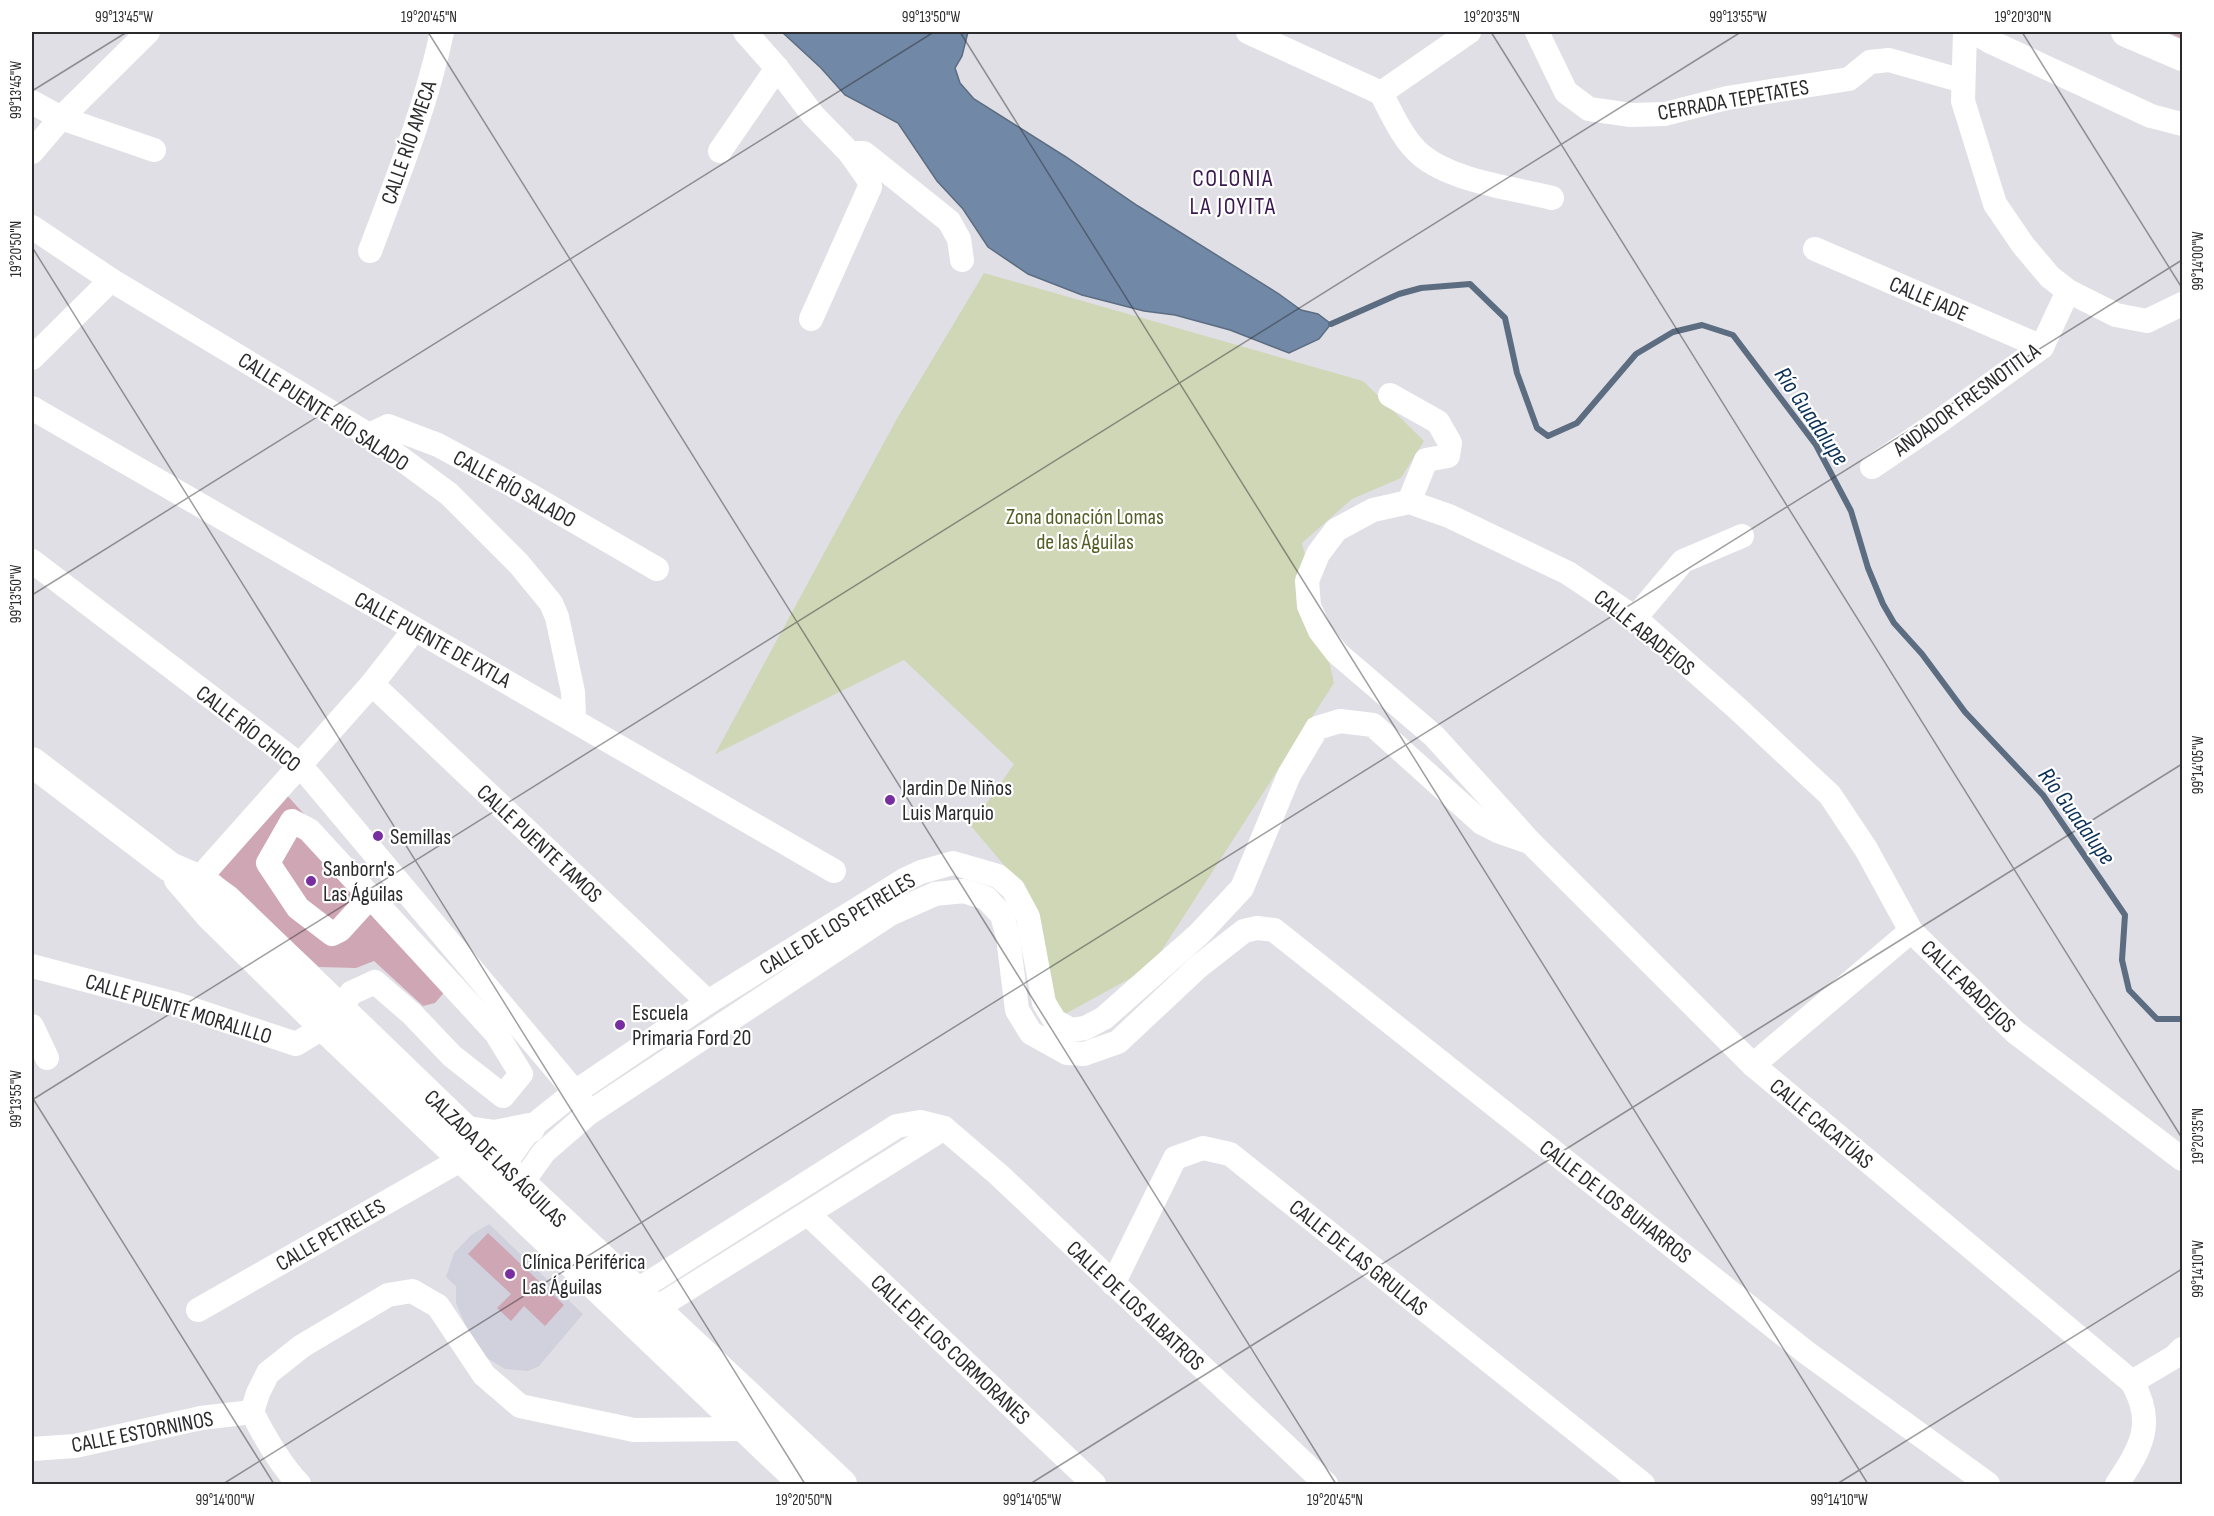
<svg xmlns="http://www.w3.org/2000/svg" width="2214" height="1516" font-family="'Sofia Sans Condensed',sans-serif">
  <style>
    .built { fill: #d1d0dd }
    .green { fill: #d0d7b7 }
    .water { fill: #7189a6; stroke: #5c6d82; stroke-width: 1.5 }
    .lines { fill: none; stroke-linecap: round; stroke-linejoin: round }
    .stream { stroke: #5c6d82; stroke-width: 6 }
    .building { fill: #cfa6b3 }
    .minor { stroke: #fff; stroke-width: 24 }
    .major { stroke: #fff; stroke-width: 30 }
    .ticks { fill: none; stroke: #2b2b2d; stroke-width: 1.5; stroke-opacity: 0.45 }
    .poi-dot { fill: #782ea0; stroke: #fff; stroke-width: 2 }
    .labels { text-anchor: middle; stroke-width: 4.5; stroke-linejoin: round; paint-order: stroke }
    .street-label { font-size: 22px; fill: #2b2b2d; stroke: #fff }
    .park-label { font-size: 22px; fill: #545e24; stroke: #fff }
    .poi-label { font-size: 22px; fill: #2b2b2d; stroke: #fff; text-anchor: start }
    .neighbourhood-label { font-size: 24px; letter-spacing: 1.5px; fill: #3a174e; stroke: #fff }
    .water-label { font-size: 24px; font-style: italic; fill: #0a3057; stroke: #fff }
    .neatline { fill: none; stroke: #2b2b2d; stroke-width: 2 }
    .ticks-label { font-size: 15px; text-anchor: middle; fill: #2b2b2d }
  </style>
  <rect width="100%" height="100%" fill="#e0dfe5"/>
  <polygon class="built" points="489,1224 583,1314 539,1366 528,1371 505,1369 487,1358 467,1329 456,1303 456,1286 446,1277 454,1253 471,1235"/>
  <polygon class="green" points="984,273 1363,381 1424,441 1401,478 1352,499 1302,543 1334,683 1151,967 1054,1020 1009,871 971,826 1014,764 904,660 715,754 899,415"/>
  <polygon class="water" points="782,32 968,32 962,56 955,68 960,83 974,99 1066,157 1138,206 1279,294 1301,310 1318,314 1331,324 1319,339 1289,353 1230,330 1175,315 1144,311 1082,295 1028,274 988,247 963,209 937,181 898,123 845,95 821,68"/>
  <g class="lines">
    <polyline class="stream" points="1331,324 1399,294 1421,288 1470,284 1505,318 1517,373 1537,428 1548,436 1577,423 1636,354 1673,332 1702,325 1733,335 1816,445 1851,511 1868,568 1883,604 1894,623 1922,654 1965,712 2043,795 2125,915 2122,960 2129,990 2157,1019 2182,1019"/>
  </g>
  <g class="building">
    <polygon points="2167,32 2182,32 2182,39"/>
    <polygon points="284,792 455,980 435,1003 423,1006 374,961 356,968 319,967 214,870"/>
    <polygon points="488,1233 564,1305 545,1326 524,1306 511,1321 497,1308 511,1294 468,1254"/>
  </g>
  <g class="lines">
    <g class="minor">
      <polyline points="745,32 777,68 813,115 850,153 864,153 949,221 959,239 962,260"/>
      <polyline points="1248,32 1381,93"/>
      <path d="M1469 32 1381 93C1392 114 1403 140 1421 155 1452 181 1512 188 1552 198"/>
      <polyline points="1537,32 1566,92 1589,109 1631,115 1665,114 1727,98 1849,79 1870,62 1889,60 1963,81"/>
      <polyline points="1965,32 1963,101 1995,204 2023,245 2050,277 2068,291 2116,315 2147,321 2182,304"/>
      <polyline points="1974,32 1989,41 2151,116 2182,124"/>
      <polyline points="32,102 61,118 154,150"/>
      <polyline points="720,151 777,68"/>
      <polyline points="32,152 61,118 148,32"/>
      <polyline points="32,227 111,280 369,435 449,494 519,564 551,603 557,617 573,692 574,718"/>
      <polyline points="1815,249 2042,347"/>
      <path d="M370 251C397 179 426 107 442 32"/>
      <polyline points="811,319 870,187 869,180 850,153"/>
      <polyline points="32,358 111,280"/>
      <polyline points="1390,395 1438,422 1450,443 1448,456 1426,460 1409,502"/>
      <path d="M32 408C299 563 568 715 834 871"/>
      <polyline points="369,435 388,426 438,445 514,486 657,569"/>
      <polyline points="1872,467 1937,423 2042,347 2068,291"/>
      <polyline points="32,561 300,765 575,1092 584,1105"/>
      <polyline points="1635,618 1683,561 1742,536"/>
      <polyline points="372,684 708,1002"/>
      <polyline points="188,891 372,684 415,629"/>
      <polyline points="32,966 173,1003 296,1044 324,1027"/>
      <polyline points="340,1009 351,993 375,982 412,1014 452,1056 503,1096 521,1074 496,1033 309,830 292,821 268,863 298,908 332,934 340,930 370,897"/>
      <polyline points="32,1026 47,1058"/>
      <polyline points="1753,1065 1911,931"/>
      <polyline points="489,1177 503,1166 530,1128 575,1092 708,1002 906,879 921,872 953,863 998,876 1013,889 1028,917 1044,1003 1055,1021 1071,1030 1085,1028 1104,1018 1199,934 1242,888 1289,775 1317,728 1340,721 1373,725 1482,823 1500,832 1526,841"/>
      <polyline points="512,1197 544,1152 589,1113 890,914 935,894 964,891 986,898 1002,915 1008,937 1017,1010 1031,1033 1067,1053 1084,1054 1118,1042 1198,967 1244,931 1257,928 1274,930 1807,1353 1988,1484"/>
      <polyline points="808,1214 1094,1484"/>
      <polyline points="1113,1284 1175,1158 1203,1148 1230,1154 1643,1484"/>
      <polyline points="636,1291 897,1126 920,1122 944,1128 999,1175 1326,1484"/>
      <polyline points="655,1309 944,1128"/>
      <polyline points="198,1310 462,1159"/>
      <polyline points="2132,1382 2174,1357 2182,1349"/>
      <polyline points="32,1449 75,1446 201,1418 252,1412"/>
      <path d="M299 1484C279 1463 265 1438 252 1412L258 1393 268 1373 302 1346 388 1295 412 1291 438 1306 484 1375 520 1406 634 1430 744 1429 754 1421"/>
      <path d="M2117 1484C2141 1448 2156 1423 2132 1382L1753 1065 1531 843 1434 736 1337 653 1320 631 1309 606 1307 581 1318 554 1336 530 1373 510 1409 502 1449 516 1568 573 1635 618 1738 709 1830 795 1866 849 1911 931 2015 1032 2182 1159"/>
    </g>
    <g class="major">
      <polyline points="2126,32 2182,56"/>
      <polyline points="32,762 170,867 198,879 227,900 503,1166 842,1484"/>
      <polyline points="179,879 210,915 324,1027 804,1484"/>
      <polyline points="467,1131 495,1135 530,1128"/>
    </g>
  </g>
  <path class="ticks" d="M428 32 1336 1484M960 32 1868 1484M1491 32 2182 1138M2022 32 2182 288M32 91 127 32M32 247 805 1484M32 595 934 32M32 1097 274 1484M32 1100 1741 32M223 1484 2182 260M1030 1484 2182 764M1837 1484 2182 1269"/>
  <g class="poi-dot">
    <circle cx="890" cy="800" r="6"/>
    <circle cx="378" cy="836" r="6"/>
    <circle cx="311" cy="881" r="6"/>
    <circle cx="620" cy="1025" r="6"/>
    <circle cx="510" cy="1274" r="6"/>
  </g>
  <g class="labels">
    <g class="street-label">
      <text transform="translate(1733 99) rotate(-10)" y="8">CERRADA TEPETATES</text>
      <text transform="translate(408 142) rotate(-71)" y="8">CALLE RÍO AMECA</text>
      <text transform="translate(1929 298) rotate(23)" y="8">CALLE JADE</text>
      <text transform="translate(1966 399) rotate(-36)" y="8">ANDADOR FRESNOTITLA</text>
      <text transform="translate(324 411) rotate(33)" y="8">CALLE PUENTE RÍO SALADO</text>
      <text transform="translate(515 488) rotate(29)" y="8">CALLE RÍO SALADO</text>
      <text transform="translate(1645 632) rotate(39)" y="8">CALLE ABADEJOS</text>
      <text transform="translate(433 639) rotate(29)" y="8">CALLE PUENTE DE IXTLA</text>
      <text transform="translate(249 728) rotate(38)" y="8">CALLE RÍO CHICO</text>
      <text transform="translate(540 843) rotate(43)" y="8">CALLE PUENTE TAMOS</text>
      <text transform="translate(837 923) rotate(-31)" y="8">CALLE DE LOS PETRELES</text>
      <text transform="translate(1969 986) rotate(44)" y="8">CALLE ABADEJOS</text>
      <text transform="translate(179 1008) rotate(17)" y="8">CALLE PUENTE MORALILLO</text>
      <text transform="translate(1822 1123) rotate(40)" y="8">CALLE CACATÚAS</text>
      <text transform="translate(496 1158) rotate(44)" y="8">CALZADA DE LAS ÁGUILAS</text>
      <text transform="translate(1616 1201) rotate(38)" y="8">CALLE DE LOS BUHARROS</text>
      <text transform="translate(330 1234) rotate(-30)" y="8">CALLE PETRELES</text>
      <text transform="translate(1359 1257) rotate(39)" y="8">CALLE DE LAS GRULLAS</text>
      <text transform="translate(1136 1305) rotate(43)" y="8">CALLE DE LOS ALBATROS</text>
      <text transform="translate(951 1349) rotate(43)" y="8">CALLE DE LOS CORMORANES</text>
      <text transform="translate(142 1431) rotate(-11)" y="8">CALLE ESTORNINOS</text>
    </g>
    <g class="park-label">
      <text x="1085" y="524">Zona donación Lomas<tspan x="1085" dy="25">de las Águilas</tspan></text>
    </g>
    <g class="poi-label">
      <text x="902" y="795">Jardin De Niños<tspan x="902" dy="25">Luis Marquio</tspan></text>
      <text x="390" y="844">Semillas</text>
      <text x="323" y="876">Sanborn's<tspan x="323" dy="25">Las Águilas</tspan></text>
      <text x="632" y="1020">Escuela<tspan x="632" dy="25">Primaria Ford 20</tspan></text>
      <text x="522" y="1269">Clínica Periférica<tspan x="522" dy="25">Las Águilas</tspan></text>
    </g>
    <g class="neighbourhood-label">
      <text x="1233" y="186">COLONIA<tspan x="1233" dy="28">LA JOYITA</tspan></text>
    </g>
    <g class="water-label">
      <text transform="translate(1812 416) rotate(56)" y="8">Río Guadalupe</text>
      <text transform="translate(2077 816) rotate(54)" y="8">Río Guadalupe</text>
    </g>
  </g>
  <rect width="2214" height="1516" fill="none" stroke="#ffffff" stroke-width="66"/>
  <rect x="33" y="33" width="2148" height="1450" class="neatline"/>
  <g class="ticks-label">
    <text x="124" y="22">99°13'45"W</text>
    <text x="429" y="22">19°20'45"N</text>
    <text x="931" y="22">99°13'50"W</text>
    <text x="1492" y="22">19°20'35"N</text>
    <text x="1738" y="22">99°13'55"W</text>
    <text x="2023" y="22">19°20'30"N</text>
    <text transform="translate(16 90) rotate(-90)" y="5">99°13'45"W</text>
    <text transform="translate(16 249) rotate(-90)" y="5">19°20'50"N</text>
    <text transform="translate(2198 261) rotate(-90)" y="5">99°14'00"W</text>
    <text transform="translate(16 594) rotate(-90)" y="5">99°13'50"W</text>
    <text transform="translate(2198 765) rotate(-90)" y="5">99°14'05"W</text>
    <text transform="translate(16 1099) rotate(-90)" y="5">99°13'55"W</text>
    <text transform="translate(2198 1136) rotate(-90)" y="5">19°20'35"N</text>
    <text transform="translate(2198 1269) rotate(-90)" y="5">99°14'10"W</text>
    <text x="225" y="1505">99°14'00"W</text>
    <text x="804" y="1505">19°20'50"N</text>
    <text x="1032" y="1505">99°14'05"W</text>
    <text x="1335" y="1505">19°20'45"N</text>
    <text x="1839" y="1505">99°14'10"W</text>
  </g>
</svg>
